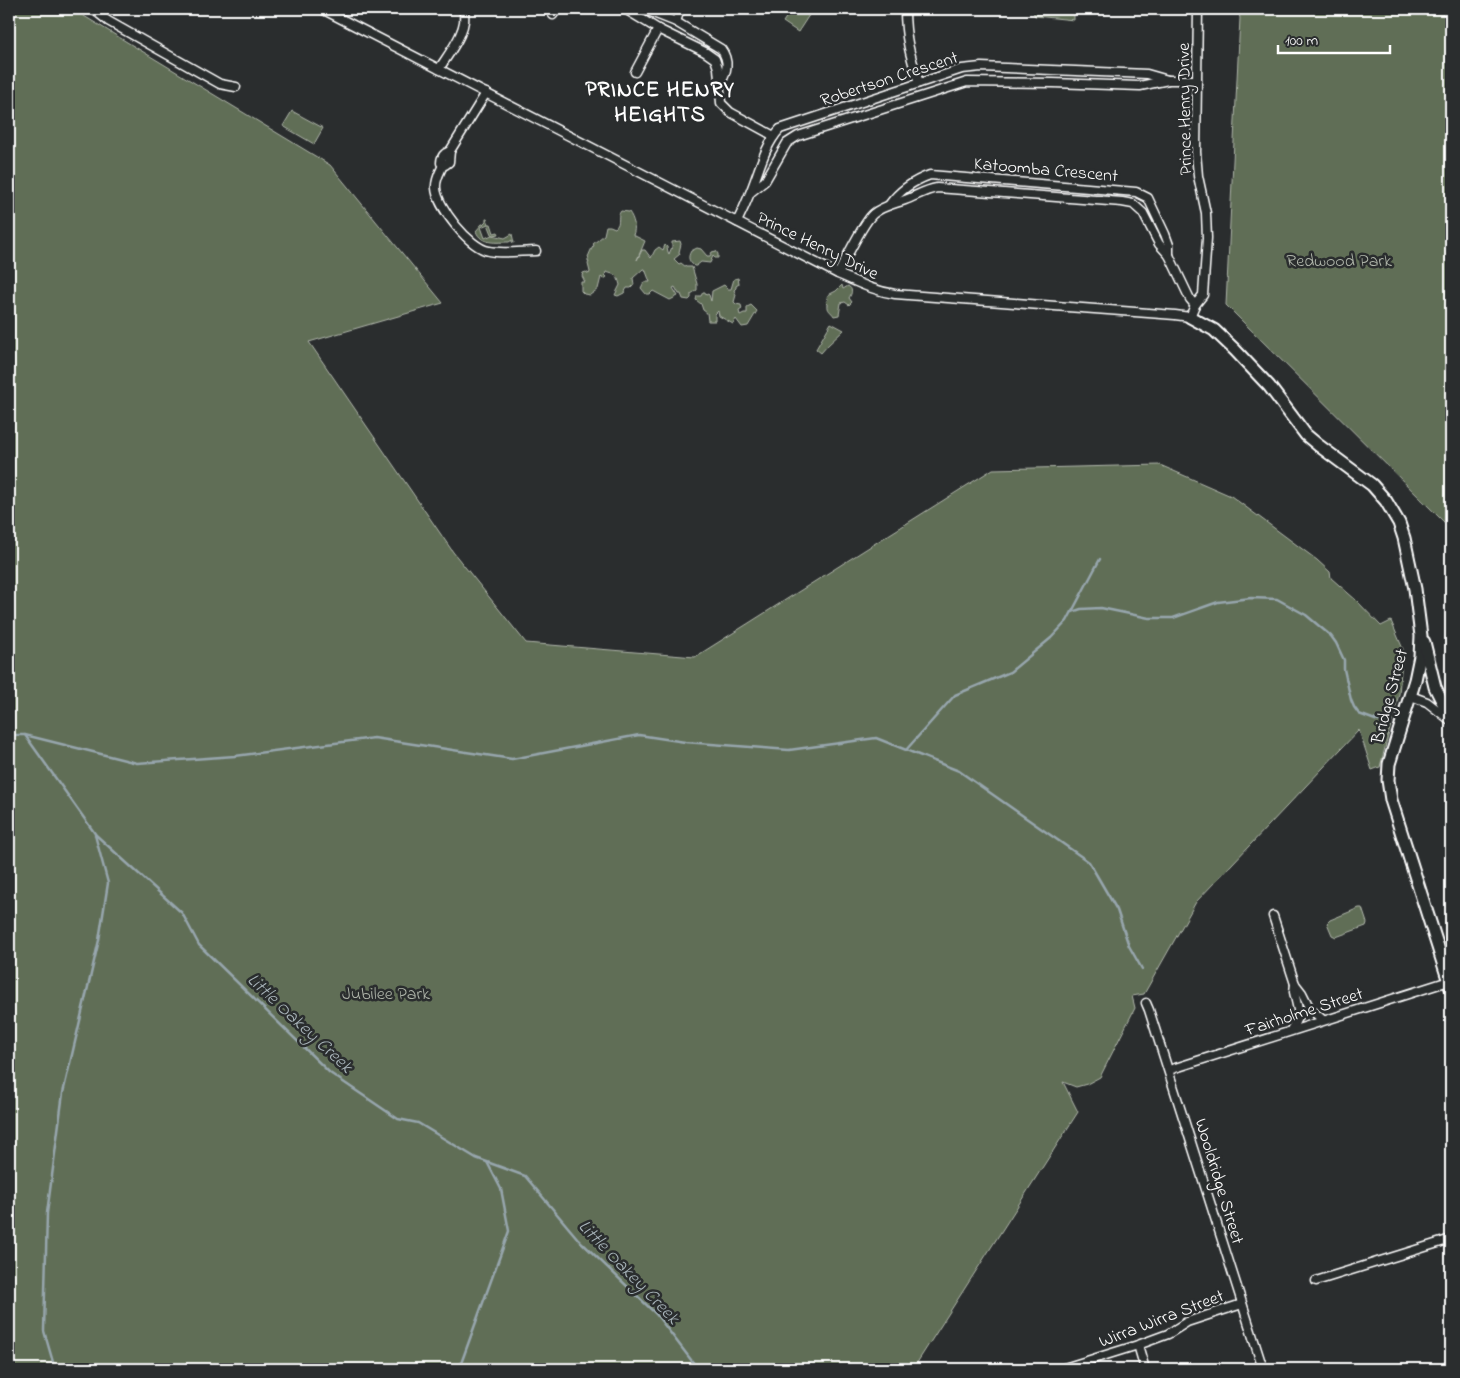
<svg xmlns="http://www.w3.org/2000/svg" width="1460" height="1378" font-family="'Indie Flower',sans-serif">
  <style>
    .green { fill: #606e57; stroke: #b0b6ab }
    .lines { fill: none; stroke-linecap: round; stroke-linejoin: round }
    .stream { stroke: #97a6ad; stroke-width: 2.5 }
    .street-casing { stroke: #fff; stroke-width: 11 }
    .secondary-casing { stroke: #fff; stroke-width: 15 }
    .street { stroke: #2a2d2e; stroke-width: 8 }
    .secondary { stroke: #2a2d2e; stroke-width: 11 }
    .labels { text-anchor: middle; stroke-width: 5; stroke-linejoin: round; paint-order: stroke }
    .street-label { font-size: 18px; fill: #fff; stroke: #2a2d2e }
    .park-label { font-size: 18px; fill: #b0b6ab; stroke: #2a2d2e }
    .water-label { font-size: 19px; font-style: italic; fill: #a8b4ba; stroke: #2a2d2e }
    .district-label { font-size: 22px; font-weight: bold; letter-spacing: 1px; fill: #fff; stroke: #2a2d2e }
  </style>
  <rect width="100%" height="100%" fill="#2a2d2e"/>
  <filter id="ink" filterUnits="userSpaceOnUse"><feTurbulence type="fractalNoise" baseFrequency=".02" numOctaves="2"/><feDisplacementMap in="SourceGraphic" scale="10" xChannelSelector="R" yChannelSelector="G"/><feConvolveMatrix kernelMatrix="1 2 1 2 8 2 1 2 1" color-interpolation-filters="sRGB"/></filter>
  <g filter="url(#ink)">
    <g class="green">
      <polygon points="9,9 77,9 79,13 330,165 443,303 309,342 453,552 526,643 695,657 993,469 1160,465 1231,496 1317,560 1330,572 1331,578 1356,600 1381,626 1391,621 1403,649 1401,671 1399,694 1380,767 1372,770 1359,730 1196,902 1144,994 1132,996 1135,1008 1100,1077 1087,1084 1076,1087 1063,1082 1078,1112 913,1369 9,1369"/>
      <polygon points="792,9 813,9 798,32 783,22"/>
      <polygon points="1032,9 1074,9 1074,20 1035,16"/>
      <polygon points="1238,9 1451,9 1451,529 1226,305 1240,18"/>
      <polygon points="292,111 323,128 314,144 283,126"/>
      <path d="M621 211 629 212C634 219 636 228 633 235L645 241 637 260 642 250H645L651 258 655 250 659 247 663 250 665 245 667 247 668 252 669 254 672 247V242L680 241 681 244 679 252 680 254 674 259 679 264 681 263 686 267H692L697 284V290L691 294V298L689 300 683 299 681 294H679L675 287 673 288 678 296 670 300 653 291 650 294H646L641 288 644 282H650L645 269H643L633 278 634 285 631 288H627L624 293 618 296 615 295 620 285C617 274 616 275 606 272L605 275 607 277 604 279 601 277 598 289 590 295 584 294 581 291V282H585L582 276 583 273 586 272 589 274 590 272 588 264 589 262H588V259L589 258 588 257 591 250 594 245 593 244 604 235 606 226H610L615 228C620 224 618 220 619 214Z"/>
      <path d="M486 219H487L489 224H491L494 233 498 232 499 234 494 235 492 234 488 224 481 227 485 238 492 235 505 238 512 234 514 243 512 242V240L509 242C497 242 481 245 476 231L482 224H483L486 221Z"/>
      <path d="M697 248 701 249 707 256H710L712 252 716 251 718 254V258H715L713 256 710 263 701 262 696 266H694C689 261 687 258 691 251Z"/>
      <polygon points="738,278 739,284 736,286 736,288 734,290 736,295 734,302 736,304 741,305 742,309 739,311 740,315 744,313 747,313 747,307 751,305 757,311 748,326 742,327 736,319 733,324 719,316 718,311 715,314 715,321 708,321 707,313 703,310 701,304 696,300 697,296 701,296 703,292 705,292 706,295 708,294 709,295 711,301 712,291 724,285 728,289 731,289 734,279"/>
      <path d="M842 285 843 289 848 286C853 289 852 293 849 298L852 302 849 305 845 302 841 303 839 315 834 316C831 311 827 311 828 304L826 302 828 299 827 297 828 295 836 291Z"/>
      <polygon points="831,323 844,330 828,345 821,353 816,349"/>
      <polygon points="1359,908 1362,908 1367,923 1366,926 1336,937 1332,935 1327,923 1330,920"/>
    </g>
    <g class="lines">
      <g class="stream">
        <polyline points="1072,612 1081,609 1101,608 1149,618 1173,618 1218,602 1251,598 1277,599 1306,615 1331,636 1336,643 1344,660 1344,669 1351,700 1354,707 1359,714 1378,721 1387,721"/>
        <polyline points="9,735 25,735 96,835 182,913 199,945 330,1073 398,1119 418,1123 476,1158 525,1176 578,1239 656,1314 698,1369"/>
        <polyline points="25,735 137,763 235,756 374,738 512,759 639,735 685,742 789,750 876,738 959,771 1089,862 1117,910 1129,946 1142,969"/>
        <polyline points="906,750 955,695 1010,672 1051,638 1067,621 1100,559"/>
        <polyline points="55,1369 44,1331 47,1213 63,1093 99,940 108,883 95,835"/>
        <polyline points="459,1369 509,1231 501,1189 487,1162"/>
      </g>
      <g class="street-casing">
        <g id="street">
          <polyline points="93,9 108,21 220,84 236,87"/>
          <path d="M322 9 838 274C857 282 874 291 895 294L1175 315 1190 317 1195 305 1203 295 1207 238 1206 213 1198 176 1196 152 1198 9"/>
          <polyline points="625,9 658,29 705,52 715,59 718,68 721,103 730,112 774,136"/>
          <path d="M643 9 676 22 721 49C730 61 727 72 720 85"/>
          <path d="M905 9C905 38 910 55 919 83"/>
          <polyline points="553,15 557,9"/>
          <polyline points="676,22 680,9"/>
          <path d="M439 69C449 53 470 28 463 9"/>
          <polyline points="635,72 658,29"/>
          <path d="M486 93 450 151C444 153 441 156 441 163L443 165C440 172 435 180 436 188 437 207 470 248 489 251 503 254 522 251 536 251"/>
          <polyline points="443,165 445,165 449,162 450,151"/>
          <polyline points="751,192 765,181 787,143 798,136 967,82 1053,83 1140,86 1168,80 1197,80"/>
          <path d="M889 205C899 191 913 181 930 175L1136 192 1148 198 1165 234 1169 245V255"/>
          <path d="M737 222C742 212 746 203 750 193 759 172 764 146 780 129L962 69 981 67 1147 74 1168 80"/>
          <path d="M838 274C846 259 862 224 873 214 882 206 894 204 905 200 916 196 925 190 937 188L1122 202 1133 204 1143 213 1159 244 1169 255 1190 299 1195 305"/>
          <polyline points="1411,696 1427,702 1450,720"/>
          <polyline points="1273,916 1295,984 1302,993 1310,1009 1323,1020"/>
          <polyline points="1441,955 1451,952"/>
          <polyline points="1146,1003 1149,1010 1263,1369"/>
          <polyline points="1291,1030 1299,1014 1294,992 1295,984"/>
          <polyline points="1169,1070 1449,981"/>
          <polyline points="1316,1281 1451,1239"/>
          <polyline points="1138,1345 1145,1369"/>
          <polyline points="1061,1369 1138,1345 1168,1334 1187,1322 1242,1304"/>
          <polyline points="1441,1369 1451,1366"/>
        </g>
      </g>
      <g class="secondary-casing">
        <g id="secondary">
          <polyline points="1190,317 1214,330 1235,350 1269,386 1306,435 1318,445 1372,485 1386,501 1399,523 1404,538 1415,589 1421,636 1420,656 1415,680 1389,764 1388,780 1391,800 1451,988"/>
          <polyline points="1424,642 1435,687 1451,719"/>
        </g>
      </g>
      <use href="#street" class="street"/>
      <use href="#secondary" class="secondary"/>
    </g>
  </g>
  <g class="labels">
    <g class="street-label">
      <text transform="translate(889 78) rotate(-18)" y="6">Robertson Crescent</text>
      <text transform="translate(1184 109) rotate(-91)" y="6">Prince Henry Drive</text>
      <text transform="translate(1046 169) rotate(5)" y="6">Katoomba Crescent</text>
      <text transform="translate(818 245) rotate(26)" y="6">Prince Henry Drive</text>
      <text transform="translate(1389 696) rotate(-75)" y="6">Bridge Street</text>
      <text transform="translate(1304 1011) rotate(-18)" y="6">Fairholme Street</text>
      <text transform="translate(1220 1181) rotate(73)" y="6">Wooldridge Street</text>
      <text transform="translate(1161 1318) rotate(-21)" y="6">Wirra Wirra Street</text>
    </g>
    <g class="park-label">
      <text x="1339" y="266">Redwood Park</text>
      <text x="386" y="999">Jubilee Park</text>
    </g>
    <g class="water-label">
      <text transform="translate(301 1022) rotate(43)" y="7">Little Oakey Creek</text>
      <text transform="translate(630 1271) rotate(46)" y="7">Little Oakey Creek</text>
    </g>
    <g class="district-label">
      <text x="660" y="96">PRINCE HENRY<tspan x="660" dy="25">HEIGHTS</tspan></text>
    </g>
  </g>
  <rect width="1460" height="1378" fill="none" stroke="#2a2d2e" stroke-width="30"/>
  <rect x="15" y="15" width="1430" height="1348" fill="none" stroke="#fff" stroke-width="2" filter="url(#ink)"/>
  <path d="M1278 45v8h112v-8" fill="none" stroke="#ffffff" stroke-width="2.5"/>
  <text x="1285" y="45" font-size="15" fill="#ffffff" stroke="#2a2d2e" stroke-width="4" paint-order="stroke">100 m</text>
</svg>
